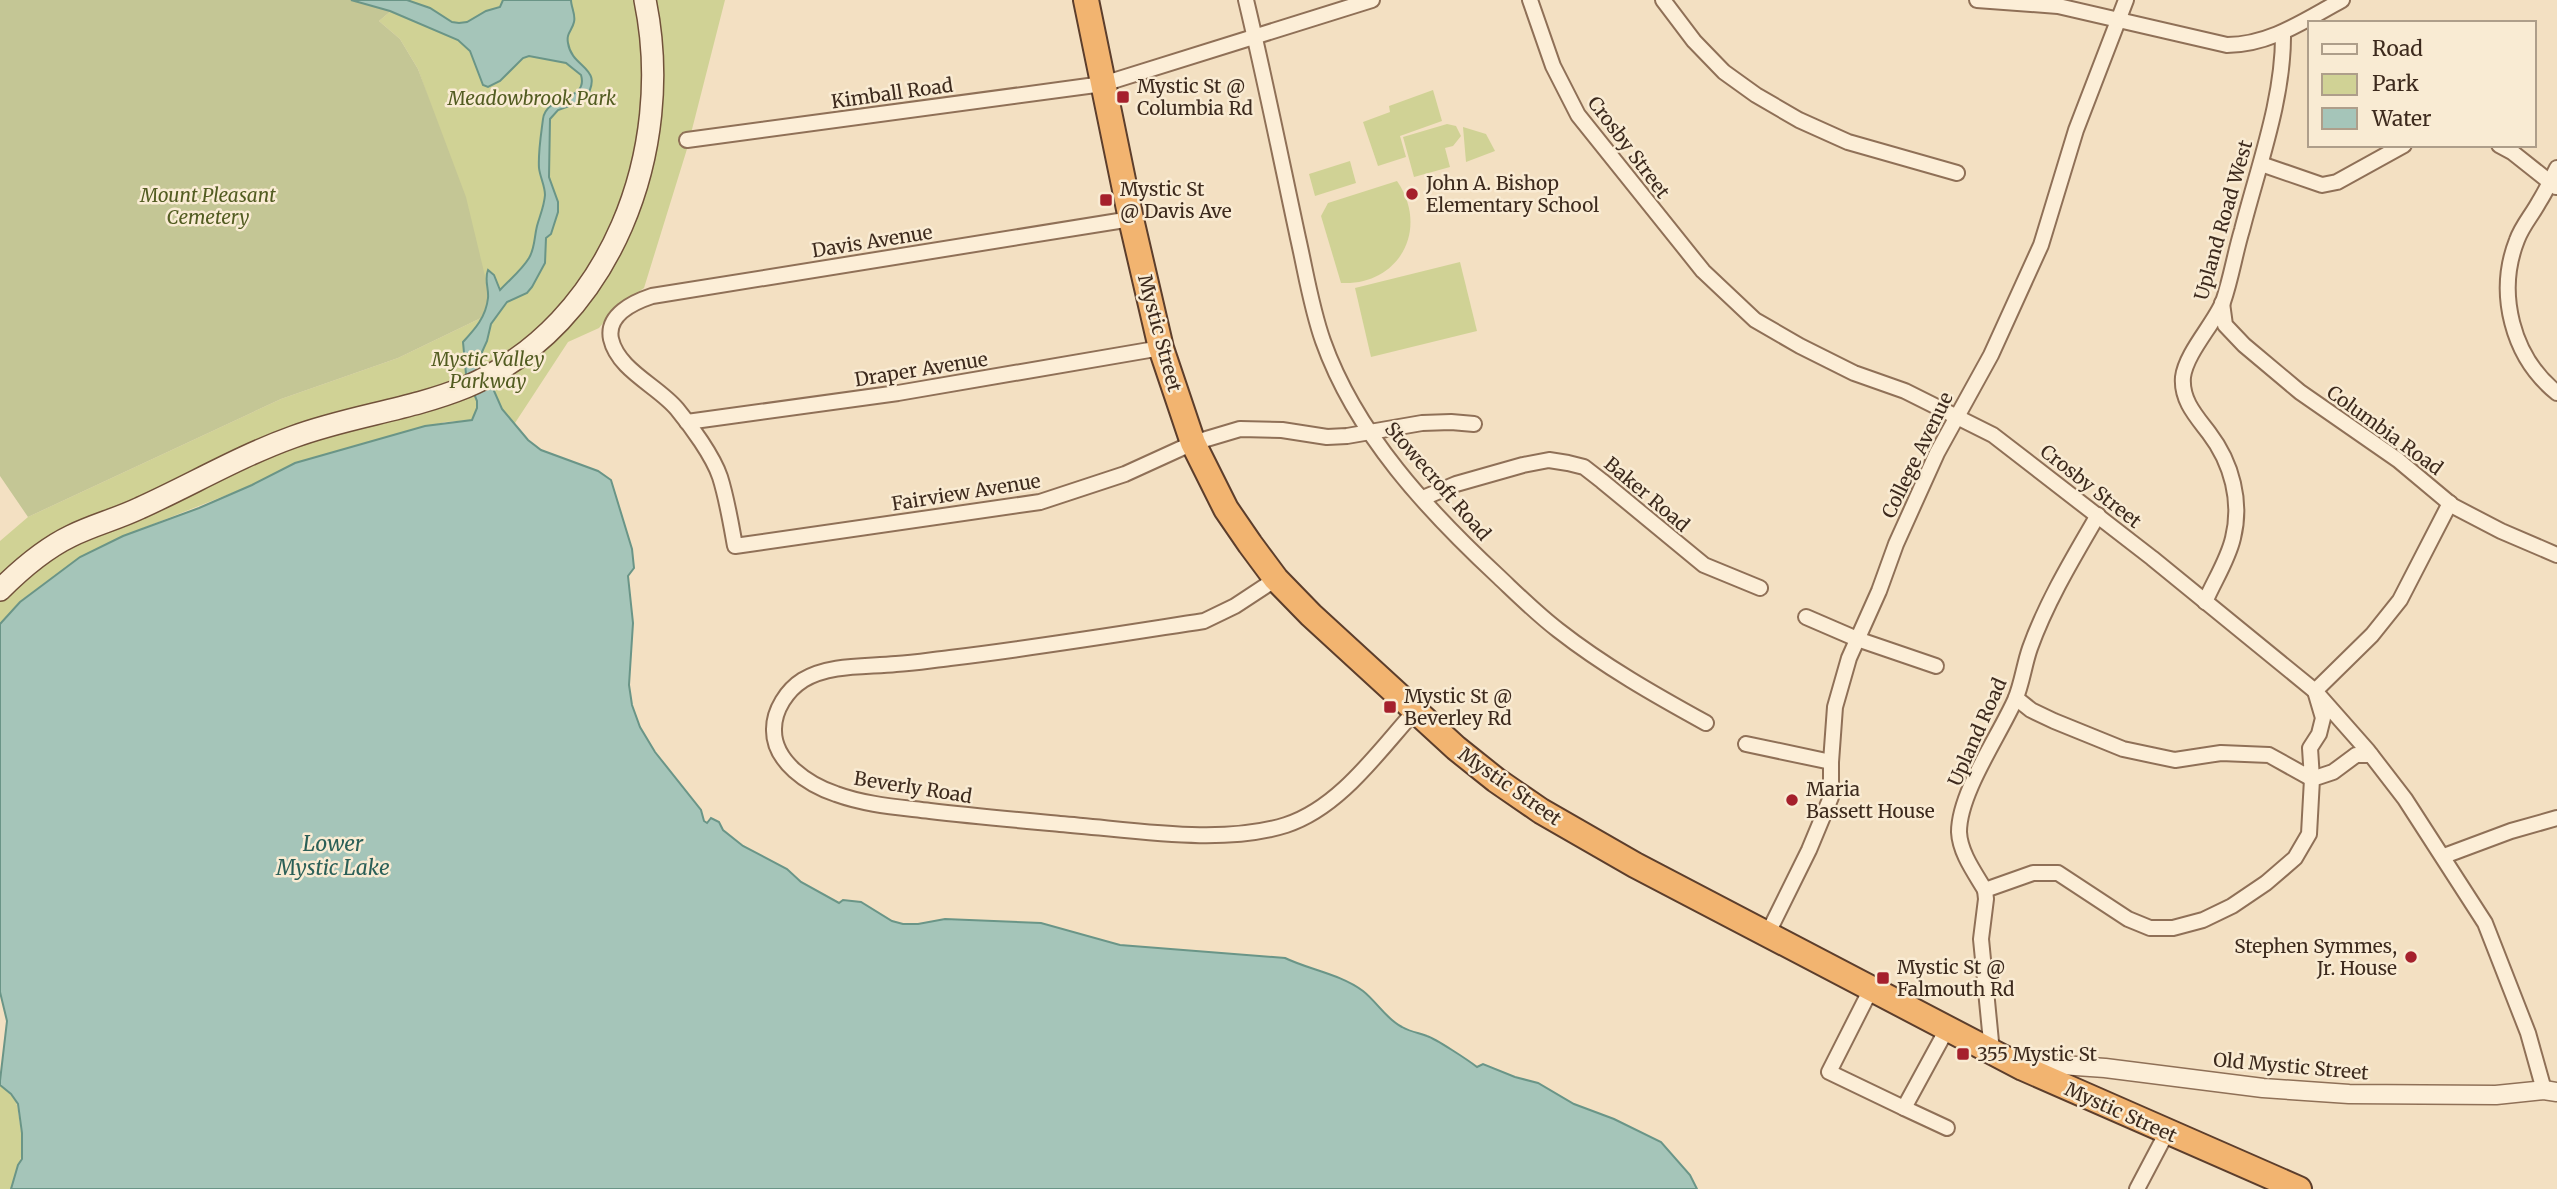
<svg xmlns="http://www.w3.org/2000/svg" width="2557" height="1189" font-family="Merriweather,serif">
  <style>
    .green { fill: #d0d295 }
    .cemetery { fill: #c4c695 }
    .water { fill: #a5c5b9; stroke: #6a9587; stroke-width: 2 }
    .lines { fill: none; stroke-linecap: round; stroke-linejoin: round }
    .minor-casing { stroke: #8f7057; stroke-width: 18 }
    .tertiary-casing { stroke: #8f7057; stroke-width: 21 }
    .secondary-casing { stroke: #71513a; stroke-width: 24 }
    .trunk-casing { stroke: #5c3e2c; stroke-width: 28 }
    .minor { stroke: #fceed7; stroke-width: 14 }
    .tertiary { stroke: #fceed7; stroke-width: 18 }
    .secondary { stroke: #fceed7; stroke-width: 21 }
    .trunk { stroke: #f2b470; stroke-width: 24 }
    .poi-dot { fill: #a5202c; stroke: #f9ebd3; stroke-width: 2.5 }
    .labels { text-anchor: middle; stroke-width: 5; stroke-linejoin: round; paint-order: stroke }
    .poi-label { font-size: 19px; fill: #3d2a1d; stroke: #f9ebd3; text-anchor: start }
    .street-label { font-size: 19px; fill: #3d2a1d; stroke: #f9ebd3 }
    .park-label { font-size: 19px; font-style: italic; fill: #525c21; stroke: #f9ebd3 }
    .water-label { font-size: 21px; font-style: italic; fill: #2a5f57; stroke: #f9ebd3 }
  </style>
  <rect width="100%" height="100%" fill="#f3e0c2"/>
  <g class="green">
    <polygon points="404,0 725,0 687,149 644,288 616,307 599,328 568,342 515,423 472,420 445,422 295,463 252,485 123,536 80,557 20,601 0,624 0,541 28,517 281,399 398,358 483,317 431,106 418,69 400,39 379,21"/>
    <polygon points="1433,90 1442,121 1400,136 1406,157 1378,166 1363,122 1390,112 1389,106"/>
    <polygon points="1447,124 1456,126 1461,136 1453,146 1445,148 1450,167 1414,177 1403,137"/>
    <polygon points="1463,127 1486,134 1495,151 1466,162"/>
    <polygon points="1350,161 1356,183 1315,196 1309,174"/>
    <path d="M1397 181C1430 229 1399 286 1341 283L1321 216 1328 203Z"/>
    <polygon points="1460,262 1477,331 1371,357 1355,288"/>
    <path d="M0 1081 1 1085C6 1091 12 1095 16 1102 18 1107 18 1113 19 1118 24 1146 23 1163 11 1189H0Z"/>
  </g>
  <polygon class="cemetery" points="0,0 404,0 379,21 400,39 418,69 466,197 485,276 488,297 483,317 398,358 281,399 28,517 0,476"/>
  <path class="water" d="M351 0H407L430 8 452 22 459 23 467 22 486 11 500 7 503 0H571C571 7 576 15 574 22 572 31 566 33 568 43 572 70 607 66 584 101L558 110 550 119 549 177 558 202V212L551 234 546 238 545 263 532 287 527 293 507 302 491 324 487 341 482 352 483 366 502 409 528 440 541 450 598 471 611 480 632 549 634 568 628 576 633 623 629 685 632 705 640 727 655 752 701 810 704 821 707 823 711 818 719 822 723 830 743 846 787 869 801 882 839 903 843 900 861 902 892 921 903 924H918L945 919 1041 923 1120 945 1285 958C1310 970 1340 974 1363 991 1377 1002 1386 1019 1402 1027 1411 1032 1419 1033 1427 1036 1436 1039 1468 1060 1477 1067L1483 1064 1515 1077 1538 1083 1574 1104 1614 1119 1661 1142 1690 1175 1697 1189H11L18 1165 22 1159V1133L18 1104 11 1094 0 1085V1081L7 1021 0 992V624L20 602 80 557 123 536 199 508 252 485 295 463 425 426 472 420 477 408V401L466 374 463 342C475 329 486 317 488 298 489 288 484 280 488 270L494 275 500 290C510 279 521 271 529 258 535 248 534 238 537 226 540 215 544 207 545 195 545 186 540 177 539 168 538 152 541 135 543 119 546 94 589 102 581 75L566 63 529 56 523 58 500 81 488 87 483 85 470 51 458 40 390 11Z"/>
  <g class="lines">
    <g class="minor-casing">
      <g id="minor">
        <path d="M1246 0C1265 79 1281 159 1298 238 1306 273 1311 307 1323 341 1356 434 1428 511 1499 577 1518 595 1537 614 1558 630 1604 666 1655 695 1706 723"/>
        <polyline points="1530,0 1553,66 1578,115 1703,271 1755,320 1800,346 1854,373 1905,391 1993,435 2152,558 2315,691 2368,751 2405,799 2485,923 2528,1033 2544,1090"/>
        <polyline points="1663,0 1694,41 1724,72 1756,95 1799,120 1848,142 1957,173"/>
        <path d="M1977 0 2058 6 2227 45C2270 45 2305 20 2342 0"/>
        <polyline points="687,140 1103,84 1372,0"/>
        <polyline points="2499,145 2512,152 2556,187"/>
        <polyline points="2261,164 2322,185 2337,182 2404,145"/>
        <path d="M2557 168C2551 180 2546 191 2539 202 2532 215 2522 226 2517 240 2496 293 2512 357 2557 393"/>
        <path d="M1131 219 652 296C634 302 606 315 611 339 618 370 658 386 677 409 691 426 713 456 720 477 727 499 731 524 735 546L1040 502 1125 474 1193 443 1240 429 1282 430 1327 437 1347 436 1422 423 1451 422 1474 424"/>
        <polyline points="2222,303 2225,325 2244,345 2300,392 2398,460 2453,506 2501,531 2557,555"/>
        <polyline points="687,422 898,393 1161,348"/>
        <polyline points="1423,498 1456,484 1523,465 1549,460 1568,463 1584,467 1602,481 1704,565 1760,588"/>
        <path d="M1276 579 1235 606 1204 621C1120 634 1034 648 950 658 932 660 914 663 896 664 866 667 830 664 803 680 787 690 774 710 774 729 773 762 809 785 836 794 866 805 898 807 930 811 973 816 1017 820 1060 824 1129 829 1220 846 1286 825 1339 808 1378 752 1414 712"/>
        <path d="M2205 602C2214 581 2228 560 2233 538 2242 502 2232 463 2209 433 2196 416 2181 400 2183 377 2186 353 2214 324 2223 302 2231 279 2235 253 2242 230 2258 167 2284 98 2283 33"/>
        <polyline points="1806,617 1857,639 1936,666"/>
        <polyline points="2016,698 2031,710 2054,721 2123,749 2175,760 2221,753 2269,755 2312,779 2310,748 2319,734 2323,718 2315,691 2372,635 2400,600 2450,503"/>
        <polyline points="1746,744 1831,762"/>
        <polyline points="2444,856 2511,831 2557,818"/>
        <path d="M1985 890C1975 873 1960 853 1959 832 1959 793 1999 736 2015 700 2022 684 2024 665 2030 648 2047 601 2073 558 2098 515"/>
        <polyline points="1768,933 1809,850 1831,797 1831,762 1835,707 1849,658 1879,591 1896,544 1937,453 1991,355 2041,245 2076,130 2126,0"/>
        <polyline points="1871,989 1829,1072 1904,1108 1947,1029"/>
        <polyline points="1992,1052 1981,939 1986,899 1985,890 2033,873 2058,873 2128,919 2150,928 2173,928 2203,920 2232,906 2266,883 2295,858 2309,834 2312,779 2333,772 2356,755 2371,755"/>
        <polyline points="1904,1108 1947,1128"/>
        <polyline points="2137,1189 2167,1132"/>
      </g>
    </g>
    <g class="tertiary-casing">
      <polyline id="tertiary" points="2023,1068 2047,1064 2105,1068 2263,1088 2349,1094 2496,1095 2544,1090 2557,1092"/>
    </g>
    <g class="secondary-casing">
      <path id="secondary" d="M0 590C21 569 44 549 71 536 93 525 117 519 140 508 191 485 240 456 293 437 349 416 410 410 466 387 612 324 676 149 645 0"/>
    </g>
    <g class="trunk-casing">
      <polyline id="trunk" points="1086,0 1131,219 1161,348 1193,443 1226,509 1250,544 1276,579 1311,615 1456,748 1496,780 1541,811 1635,865 2023,1068 2299,1189"/>
    </g>
    <use href="#minor" class="minor"/>
    <use href="#tertiary" class="tertiary"/>
    <use href="#secondary" class="secondary"/>
    <use href="#trunk" class="trunk"/>
  </g>
  <g class="poi-dot">
    <rect x="1116" y="90" width="14" height="14" rx="3.5"/>
    <circle cx="1412" cy="194" r="7"/>
    <rect x="1099" y="193" width="14" height="14" rx="3.5"/>
    <rect x="1383" y="700" width="14" height="14" rx="3.5"/>
    <circle cx="1792" cy="800" r="7"/>
    <circle cx="2411" cy="957" r="7"/>
    <rect x="1876" y="971" width="14" height="14" rx="3.5"/>
    <rect x="1956" y="1047" width="14" height="14" rx="3.5"/>
  </g>
  <g class="labels">
    <g class="poi-label">
      <text x="1137" y="93">Mystic St @<tspan x="1137" dy="22">Columbia Rd</tspan></text>
      <text x="1426" y="190">John A. Bishop<tspan x="1426" dy="22">Elementary School</tspan></text>
      <text x="1120" y="196">Mystic St<tspan x="1120" dy="22">@ Davis Ave</tspan></text>
      <text x="1404" y="703">Mystic St @<tspan x="1404" dy="22">Beverley Rd</tspan></text>
      <text x="1806" y="796">Maria<tspan x="1806" dy="22">Bassett House</tspan></text>
      <text x="2397" y="953" text-anchor="end">Stephen Symmes,<tspan x="2397" dy="22">Jr. House</tspan></text>
      <text x="1897" y="974">Mystic St @<tspan x="1897" dy="22">Falmouth Rd</tspan></text>
      <text x="1977" y="1061">355 Mystic St</text>
    </g>
    <g class="street-label">
      <text transform="translate(892 93) rotate(-8)" y="7">Kimball Road</text>
      <text transform="translate(1629 147) rotate(53)" y="7">Crosby Street</text>
      <text transform="translate(2223 220) rotate(-74)" y="7">Upland Road West</text>
      <text transform="translate(872 241) rotate(-9)" y="7">Davis Avenue</text>
      <text transform="translate(1160 333) rotate(75)" y="7">Mystic Street</text>
      <text transform="translate(921 369) rotate(-9)" y="7">Draper Avenue</text>
      <text transform="translate(2385 430) rotate(36)" y="7">Columbia Road</text>
      <text transform="translate(1917 455) rotate(-64)" y="7">College Avenue</text>
      <text transform="translate(1438 481) rotate(49)" y="7">Stowecroft Road</text>
      <text transform="translate(2091 486) rotate(38)" y="7">Crosby Street</text>
      <text transform="translate(966 492) rotate(-9)" y="7">Fairview Avenue</text>
      <text transform="translate(1647 494) rotate(40)" y="7">Baker Road</text>
      <text transform="translate(1977 732) rotate(-66)" y="7">Upland Road</text>
      <text transform="translate(1510 786) rotate(35)" y="7">Mystic Street</text>
      <text transform="translate(913 787) rotate(9)" y="7">Beverly Road</text>
      <text transform="translate(2291 1066) rotate(5)" y="7">Old Mystic Street</text>
      <text transform="translate(2121 1112) rotate(24)" y="7">Mystic Street</text>
    </g>
    <g class="park-label">
      <text x="532" y="105">Meadowbrook Park</text>
      <text x="208" y="202">Mount Pleasant<tspan x="208" dy="22">Cemetery</tspan></text>
      <text x="488" y="366">Mystic Valley<tspan x="488" dy="22">Parkway</tspan></text>
    </g>
    <g class="water-label">
      <text x="333" y="851">Lower<tspan x="333" dy="24">Mystic Lake</tspan></text>
    </g>
  </g>
  <rect x="2308" y="21" width="228" height="126" fill="#f9ebd3" stroke="#ae9e8a" stroke-width="2"/>
  <rect x="2322" y="44" width="35" height="10" fill="#fceed7" stroke="#ae9e8a" stroke-width="2"/>
  <text x="2372" y="56" font-size="21" fill="#3d2a1d">Road</text>
  <rect x="2322" y="74" width="35" height="21" fill="#d0d295" stroke="#ae9e8a" stroke-width="2"/>
  <text x="2372" y="91" font-size="21" fill="#3d2a1d">Park</text>
  <rect x="2322" y="108" width="35" height="21" fill="#a5c5b9" stroke="#ae9e8a" stroke-width="2"/>
  <text x="2372" y="126" font-size="21" fill="#3d2a1d">Water</text>
</svg>
